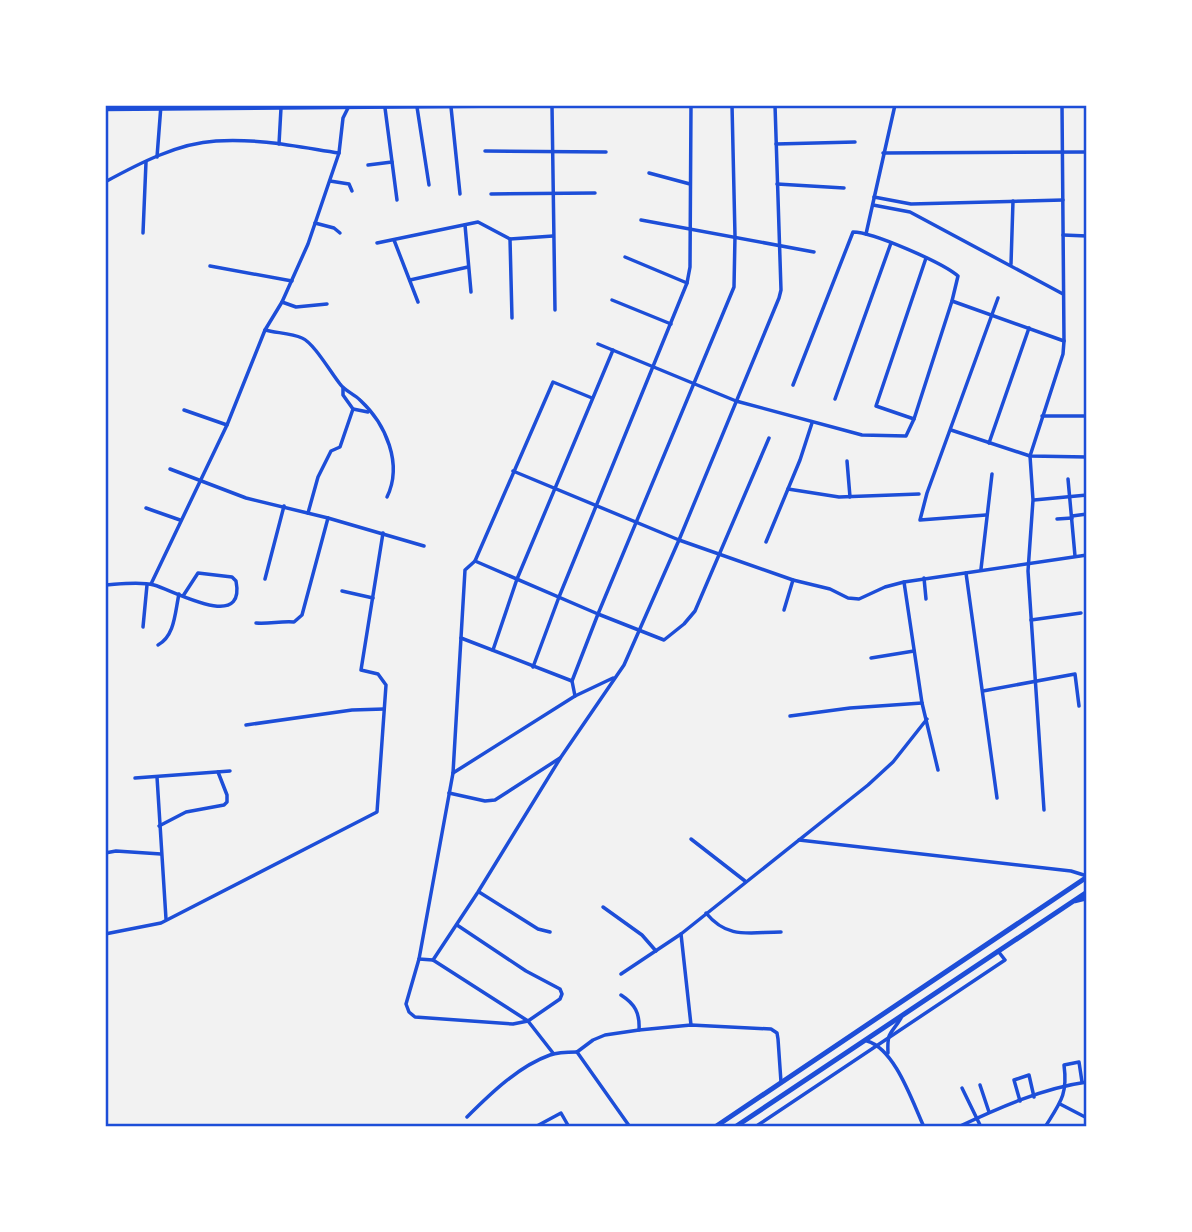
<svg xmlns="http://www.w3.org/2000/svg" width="1192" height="1232" font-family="'Alegreya Sans',sans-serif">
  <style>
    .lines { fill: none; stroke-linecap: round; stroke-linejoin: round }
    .minor { stroke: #1d4ed8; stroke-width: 3.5 }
    .tertiary { stroke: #1d4ed8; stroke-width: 4.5 }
    .secondary { stroke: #1d4ed8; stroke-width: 4.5 }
    .primary { stroke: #1d4ed8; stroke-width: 5 }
    .neatline { fill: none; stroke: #1d4ed8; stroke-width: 2.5 }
  </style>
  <rect width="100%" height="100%" fill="#f2f2f2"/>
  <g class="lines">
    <g class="minor">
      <polyline points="552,106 555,310"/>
      <polyline points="417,107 429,185"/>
      <polyline points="451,107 460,194"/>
      <polyline points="385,108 397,200"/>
      <polyline points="279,144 281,108"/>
      <polyline points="776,144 855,142"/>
      <polyline points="485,151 606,152"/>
      <polyline points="883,153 1087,152"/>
      <polyline points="157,157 161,105"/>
      <polyline points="368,165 392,162"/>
      <polyline points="649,173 690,184"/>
      <polyline points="330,181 349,184 352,191"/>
      <path d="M105 182C138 164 178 143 216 141 257 138 299 147 339 153"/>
      <polyline points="777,184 844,188"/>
      <polyline points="491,194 595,193"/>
      <polyline points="874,197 911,204 1063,200"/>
      <polyline points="873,205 910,212 1063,294"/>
      <polyline points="641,220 814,252"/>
      <polyline points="315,223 334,228 340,233"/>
      <polyline points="465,225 471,292"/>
      <polyline points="143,233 146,162"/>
      <polyline points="866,234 895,105"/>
      <polyline points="1063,235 1087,236"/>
      <polyline points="510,239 512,318"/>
      <polyline points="394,240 418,302"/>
      <polyline points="377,243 478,222 510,239 553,236"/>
      <polyline points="625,257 687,283"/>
      <polyline points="1011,264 1013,201"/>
      <polyline points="210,266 292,281"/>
      <polyline points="410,280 468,267"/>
      <polyline points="612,300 671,324"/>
      <polyline points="952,301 1064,341"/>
      <polyline points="282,302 296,307 327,304"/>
      <path d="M265 330C276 333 291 333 302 338 314 343 331 373 340 384 345 391 354 394 360 400 386 424 403 464 387 497"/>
      <path d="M598 344 736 401 862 435 906 436 914 419 952 301 958 276C943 263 873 232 853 232L793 385"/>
      <polyline points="835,399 891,243"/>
      <polyline points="353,409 368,412"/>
      <polyline points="184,410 227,425"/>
      <polyline points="1042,416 1087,416"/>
      <polyline points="914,419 876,406 926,258"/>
      <polyline points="951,430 1030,456 1087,457"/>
      <polyline points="989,443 1029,328"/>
      <polyline points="847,461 850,497"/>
      <polyline points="170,469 246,498 328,518 424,546"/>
      <polyline points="513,471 679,540 793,580 830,589 848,598 859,599 885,587 904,582 1087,555"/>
      <polyline points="1068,479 1075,556"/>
      <polyline points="788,489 839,497 919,494"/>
      <polyline points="1034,500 1087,495"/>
      <polyline points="146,508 180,520"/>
      <polyline points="308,513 318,477 331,451 340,447 353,409 343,395 343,388"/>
      <polyline points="986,515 920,520 927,493 998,298"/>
      <polyline points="1072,516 1087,514"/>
      <polyline points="1057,519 1072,518"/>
      <polyline points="766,542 800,460 812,423"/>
      <polyline points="475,561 598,614 664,640 684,624 695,611 769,438"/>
      <polyline points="981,569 992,474"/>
      <polyline points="966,573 997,798"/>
      <polyline points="924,578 926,599"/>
      <polyline points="265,579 284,506"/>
      <polyline points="904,582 922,703 938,770"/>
      <polyline points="151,584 227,425 265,330 282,302 308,244 339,153 343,118 348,108"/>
      <path d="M105 585C120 584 140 581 154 585 175 591 246 632 236 581L232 577 198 573 183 596"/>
      <polyline points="342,591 373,598"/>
      <polyline points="784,610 793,580"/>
      <polyline points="1031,620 1081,613"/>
      <path d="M256 623C270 624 280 621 294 622L302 615 328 518"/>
      <polyline points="143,627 147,585"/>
      <polyline points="461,638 572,681"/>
      <path d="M158 645C175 636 175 612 179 594"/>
      <polyline points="493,650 517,579 613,350"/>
      <polyline points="871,658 914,651"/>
      <polyline points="533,667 559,597 687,283 690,267 691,105"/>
      <polyline points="983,691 1075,674 1079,706"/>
      <polyline points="575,696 572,681 598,614 734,287 735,236 732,105"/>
      <polyline points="790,716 850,708 922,703"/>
      <polyline points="246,725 352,710 384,709"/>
      <polyline points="453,773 575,696 613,678"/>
      <polyline points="157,777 166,919"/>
      <polyline points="135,778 230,771"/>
      <polyline points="449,793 485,801 495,800 560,758"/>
      <polyline points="1044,810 1028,571 1033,500 1030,456 1063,354 1064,341 1062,105"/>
      <polyline points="159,826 186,812 224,805 227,802 227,795 218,772"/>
      <polyline points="691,839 745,881"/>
      <polyline points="799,840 1071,871 1087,876"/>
      <polyline points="105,853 116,851 161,854"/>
      <polyline points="479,892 538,929 550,932"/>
      <polyline points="603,907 642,935 656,951"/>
      <path d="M706 913C728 940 750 932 781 932"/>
      <polyline points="457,925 526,971 560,989 562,994 560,999 528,1021 513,1024 415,1017 409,1012 406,1004 419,959 453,773 465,570 475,561 553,382 592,398"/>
      <polyline points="105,934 161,923 377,812 386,685 378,674 361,670 383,533"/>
      <polyline points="681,934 691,1025"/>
      <polyline points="419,959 433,960 528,1021 553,1053"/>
      <polyline points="433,960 478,892 561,757 624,665 679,540 779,298 781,290 775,105"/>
      <polyline points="621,974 681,934 868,785 893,762 927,719"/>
      <path d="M621 995C635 1004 640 1013 639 1030"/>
      <path d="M867 1041C895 1049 912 1101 924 1127"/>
      <polyline points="577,1052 593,1040 605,1035 639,1030 691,1025 771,1029 777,1033 778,1039 781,1082"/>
      <polyline points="577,1052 630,1127"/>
      <path d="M888 1053C887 1030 891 1035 901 1018"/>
      <polyline points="980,1085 989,1112"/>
      <polyline points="962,1088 981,1127"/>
      <polyline points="1020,1101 1014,1080 1029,1075 1034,1097"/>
      <polyline points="1060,1104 1087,1118"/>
      <path d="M467 1117C491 1093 519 1066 550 1055 558 1052 569 1052 577 1052"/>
      <polyline points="535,1127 561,1113 569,1127"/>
      <polyline points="755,1127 1005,960 998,951"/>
      <path d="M958 1127C998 1108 1043 1088 1087 1082"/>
      <path d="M1045 1127C1060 1103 1068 1095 1064 1065L1079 1062 1082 1082"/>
    </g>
    <polyline class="tertiary" points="1075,901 1087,898"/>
    <polyline class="secondary" points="105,109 578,105"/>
    <g class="primary">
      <polyline points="715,1127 1087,877"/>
      <polyline points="735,1127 1087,892"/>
    </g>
  </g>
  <rect width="1192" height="1232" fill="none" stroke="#ffffff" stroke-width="214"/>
  <rect x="107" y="107" width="978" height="1018" class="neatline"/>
</svg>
